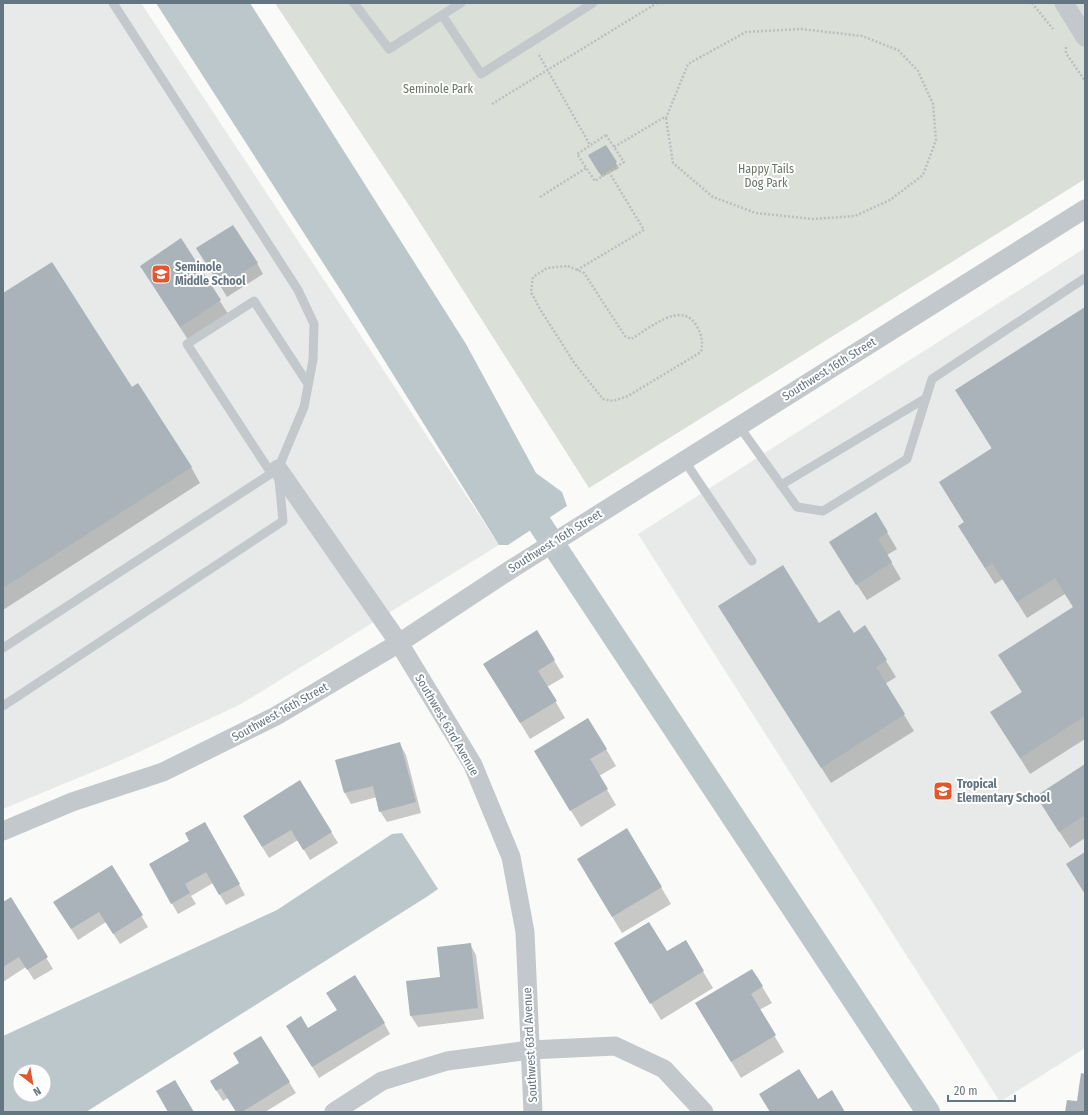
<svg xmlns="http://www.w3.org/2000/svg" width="1088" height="1115" font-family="'Fira Sans Condensed',sans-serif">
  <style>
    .built { fill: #e8e9e9 }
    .green { fill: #dadfd7 }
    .water { fill: #bbc7cb; fill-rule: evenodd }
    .shadow { fill: #0003 }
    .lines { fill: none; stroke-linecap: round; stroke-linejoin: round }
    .canal { stroke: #bbc7cb; stroke-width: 24 }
    .building { fill: #aab3b9 }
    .path { stroke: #bbbfc2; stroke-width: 2.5; stroke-dasharray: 2 2; stroke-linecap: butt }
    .service { stroke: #c3c8cc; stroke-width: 9 }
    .minor { stroke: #c3c8cc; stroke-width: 19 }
    .labels { text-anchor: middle; stroke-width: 4; stroke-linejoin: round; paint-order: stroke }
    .park-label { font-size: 12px; fill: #687a64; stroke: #fff }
    .poi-label { font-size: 12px; font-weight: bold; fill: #657683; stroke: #fff; text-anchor: start }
    .street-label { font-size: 12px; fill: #657683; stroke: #fff }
  </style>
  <rect width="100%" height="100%" fill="#fafaf8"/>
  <g class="built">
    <polygon points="3,3 141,3 499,545 241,704 124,759 3,809"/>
    <polygon points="1085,248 1085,1048 1000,1102 638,534"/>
  </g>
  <polygon class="green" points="275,3 1085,3 1085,179 589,488 412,210"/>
  <g class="water">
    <polygon points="156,3 250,3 466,344 536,473 562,492 567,506 508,545 499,545 345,297"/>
    <path d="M402 833 438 889 428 896 86 1112H3V1036L277 910 392 834ZM20 1071H44V1095H20Z"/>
  </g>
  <g class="shadow">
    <polygon points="605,146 619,168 602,177 589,156"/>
    <polygon points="181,240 230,317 190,343 141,266"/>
    <polygon points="204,259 257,263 263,274 227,297"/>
    <polygon points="3,294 132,388 191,467 200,483 3,610"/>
    <polygon points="1085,308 1085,739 1030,774 1001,728 1022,692 999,655 1074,608 1065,594 1027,618 1003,579 995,584 969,543 964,522 940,483 992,449 956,390"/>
    <polygon points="876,514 897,549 887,555 901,579 867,600 840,558"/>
    <polygon points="729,622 819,624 854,634 865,627 896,677 885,684 914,731 831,783"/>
    <polygon points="537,632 564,677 547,687 565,718 530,739 494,680"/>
    <polygon points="400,744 406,755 421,813 387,822 380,811 377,797 351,804 345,793 336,761"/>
    <polygon points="606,749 616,766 599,776 616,805 581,827 545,768"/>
    <polygon points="1085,766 1085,838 1070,848 1047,813"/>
    <polygon points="300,782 338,843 310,860 298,840 269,858 250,827"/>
    <polygon points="205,823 245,895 226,905 213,883 191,896 196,904 178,914 150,865 191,842"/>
    <polygon points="112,867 148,927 120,944 106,922 78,940 61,913"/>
    <polygon points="587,875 661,887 671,904 622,933"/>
    <polygon points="10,898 53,969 34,980 26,967 3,982 3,903"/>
    <polygon points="685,942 713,988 661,1020 625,960 667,953"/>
    <polygon points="470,944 476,955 484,1019 418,1027 411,1016 407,982 441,978"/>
    <polygon points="752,970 772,1003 759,1010 784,1052 741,1078 706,1020"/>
    <polygon points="384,1023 390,1034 319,1078 294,1037 308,1029"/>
    <polygon points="211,1082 289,1082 296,1093 265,1112 237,1112 228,1098 223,1101"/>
  </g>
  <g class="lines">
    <polyline class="canal" points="522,497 928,1112"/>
  </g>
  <g class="building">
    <polygon points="606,145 617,162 599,173 588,155"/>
    <polygon points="233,225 258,263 220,286 196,248"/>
    <polygon points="181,238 221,300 180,327 140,266"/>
    <polygon points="52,262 132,387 138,383 192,467 3,588 3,293"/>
    <polygon points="1085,307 1085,716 1020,758 990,712 1022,692 998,655 1073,607 1055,578 1017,602 992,563 985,568 958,526 964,522 939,482 992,448 955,390"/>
    <polygon points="876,512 888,532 878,539 892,562 856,585 829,542"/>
    <polygon points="783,565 819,623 839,610 854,633 865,625 887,660 876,667 905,714 821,768 718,606"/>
    <polygon points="537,630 555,660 538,671 557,701 520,723 483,664"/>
    <polygon points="588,718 607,749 590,759 608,789 570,811 534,751"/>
    <polygon points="400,742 416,802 379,812 373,786 344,793 335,760"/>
    <polygon points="1085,764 1085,815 1059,832 1036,796"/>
    <polygon points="300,780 332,832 303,850 291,830 262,847 243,816"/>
    <polygon points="205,822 240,884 219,895 206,872 185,884 190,893 171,904 149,864 189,841 185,833"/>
    <polygon points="627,828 662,887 612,917 577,859"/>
    <polygon points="1085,852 1085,894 1066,864"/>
    <polygon points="112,865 143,915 113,934 99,912 71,929 53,902"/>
    <polygon points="11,897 48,957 27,970 19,957 3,967 3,902"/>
    <polygon points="649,922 667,951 686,940 704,971 650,1004 614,943"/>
    <polygon points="471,943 478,1008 410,1016 406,981 440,977 437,947"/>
    <polygon points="752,969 763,986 751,994 776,1035 731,1062 695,1003"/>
    <polygon points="355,975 385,1023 312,1067 286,1026 301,1016 308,1028 337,1010 326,993"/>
    <polygon points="261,1036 290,1082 242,1112 236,1112 221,1088 216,1091 210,1081 239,1063 233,1053"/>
    <polygon points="799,1069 818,1099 832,1090 845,1112 770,1112 759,1094"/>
    <polygon points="1081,1073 1085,1074 1085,1112 1065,1112 1067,1100 1077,1101"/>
    <polygon points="175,1080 194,1112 168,1112 156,1091"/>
  </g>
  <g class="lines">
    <g class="path">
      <polyline points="1032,3 1053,29"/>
      <polyline points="1066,47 1066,53 1085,81"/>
      <polyline points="539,55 590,145"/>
      <polyline points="492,104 657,3"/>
      <polygon points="606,135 624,162 595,181 577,154"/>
      <polyline points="614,147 663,118 666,118 673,163 713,197 756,213 813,219 855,216 890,200 923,175 936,140 933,104 918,71 898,50 862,36 801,29 746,32 688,64 666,118"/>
      <polyline points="540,197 586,168"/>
      <path d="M568 266 584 273 625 336 631 339C649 329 681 300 696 325 702 335 703 341 701 352L628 396 613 401 603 399 575 364 540 309 531 292 533 277 547 268Z"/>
      <polyline points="577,270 644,230 609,172"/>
    </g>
    <g class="service">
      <polyline points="354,3 389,49 442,15 481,74 593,3"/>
      <polyline points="442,15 461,3"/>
      <polyline points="739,426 797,507 823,511 907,459 932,379 1085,278"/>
      <polyline points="684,460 752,561"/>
      <polyline points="271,473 187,344 254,301 308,384"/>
      <polyline points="781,485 926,398"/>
      <polyline points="3,648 275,471"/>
      <polyline points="3,706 283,521 278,469 304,407 313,360 314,324 298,290 113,3"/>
    </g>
    <g class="minor">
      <polyline points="1064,3 1085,37"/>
      <polyline points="278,469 399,643 473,765 511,857 525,932 533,1112"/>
      <polyline points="3,831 72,802 163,772 276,716 399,643 513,568 1085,209"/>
      <polyline points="334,1112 382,1081 447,1061 530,1050 615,1046 664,1069 704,1112"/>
    </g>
  </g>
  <defs>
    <g id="school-square" transform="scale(1)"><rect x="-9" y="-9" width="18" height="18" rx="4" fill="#e4572e" stroke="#fff"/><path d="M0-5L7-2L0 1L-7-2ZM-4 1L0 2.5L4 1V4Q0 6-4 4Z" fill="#fff"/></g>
  </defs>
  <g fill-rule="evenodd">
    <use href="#school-square" x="161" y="274"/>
    <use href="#school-square" x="943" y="791"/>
  </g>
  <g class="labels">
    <g class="park-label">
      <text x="438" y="93">Seminole Park</text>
      <text x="766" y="173">Happy Tails<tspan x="766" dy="14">Dog Park</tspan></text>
    </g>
    <g class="poi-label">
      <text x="175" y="271">Seminole<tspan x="175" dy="14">Middle School</tspan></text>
      <text x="957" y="788">Tropical<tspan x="957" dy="14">Elementary School</tspan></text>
    </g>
    <g class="street-label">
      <text transform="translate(829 369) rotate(-32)" y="4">Southwest 16th Street</text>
      <text transform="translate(555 541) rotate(-32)" y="4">Southwest 16th Street</text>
      <text transform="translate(280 712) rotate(-29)" y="4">Southwest 16th Street</text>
      <text transform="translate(447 725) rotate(60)" y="4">Southwest 63rd Avenue</text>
      <text transform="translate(530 1045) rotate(-93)" y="4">Southwest 63rd Avenue</text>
    </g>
  </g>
  <rect width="1088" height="1115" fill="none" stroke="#657683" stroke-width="8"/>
  <g transform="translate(32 1083) rotate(149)"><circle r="19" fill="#ffffff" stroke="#c1c8cd"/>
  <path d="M0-3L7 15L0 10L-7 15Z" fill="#e4572e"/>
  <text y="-6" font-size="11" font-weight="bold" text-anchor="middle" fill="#657683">N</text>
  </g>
  <path d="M948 1095v6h67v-6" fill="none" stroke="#657683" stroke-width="2"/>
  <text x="954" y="1095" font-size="12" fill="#657683" stroke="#ffffff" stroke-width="3" paint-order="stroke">20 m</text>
</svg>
